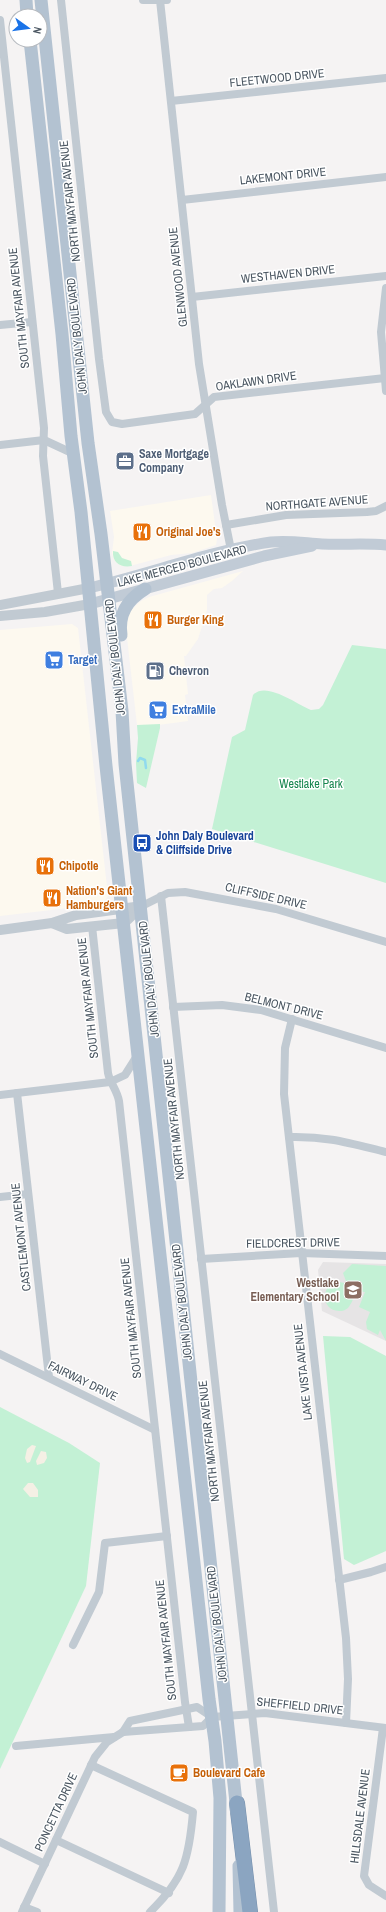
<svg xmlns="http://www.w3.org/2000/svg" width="386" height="1912" font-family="'Archivo Narrow',sans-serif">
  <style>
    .commercial { fill: #fdf9ef }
    .education { fill: #e6e4e5 }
    .green { fill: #c3f1d5 }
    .sand { fill: #f5f0e5 }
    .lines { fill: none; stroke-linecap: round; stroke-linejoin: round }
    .stream { stroke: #90daee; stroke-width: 2.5 }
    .motorway-casing { stroke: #7690ad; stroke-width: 16 }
    .minor { stroke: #c1cad2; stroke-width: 8 }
    .tertiary { stroke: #c1cad2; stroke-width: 10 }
    .secondary { stroke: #c1cbd6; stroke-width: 11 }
    .primary { stroke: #b3c2d1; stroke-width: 13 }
    .motorway { stroke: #8ba5c1; stroke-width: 15 }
    .labels { text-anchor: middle; stroke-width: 3; stroke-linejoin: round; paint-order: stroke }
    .street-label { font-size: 12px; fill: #4a5661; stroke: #fff }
    .service-label { font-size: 12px; font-weight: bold; fill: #4e5e75; stroke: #fff; text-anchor: start }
    .food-label { font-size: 12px; font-weight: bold; fill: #c56008; stroke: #fff; text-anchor: start }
    .shop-label { font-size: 12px; font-weight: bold; fill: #366cbe; stroke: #fff; text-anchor: start }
    .park-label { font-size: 12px; fill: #17864f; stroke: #fff }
    .transit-label { font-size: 12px; font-weight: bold; fill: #164399; stroke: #fff; text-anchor: start }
    .education-label { font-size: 12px; font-weight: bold; fill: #785e54; stroke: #fff; text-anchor: end }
  </style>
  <rect width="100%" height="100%" fill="#f5f3f3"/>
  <g class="commercial">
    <polygon points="211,495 217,539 216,545 192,553 171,555 130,566 121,566 114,560 112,553 114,537 110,511"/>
    <polygon points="243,571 232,581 222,588 214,589 207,595 207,610 198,639 186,656 184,656 188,694 185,695 188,721 151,726 137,725 126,629 128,616 132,609 141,601 149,597"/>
    <polygon points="72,624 78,628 108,896 103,904 0,916 0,630"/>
  </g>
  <polygon class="education" points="323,1262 386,1264 386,1341 322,1311 318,1270"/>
  <g class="green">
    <path d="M113 551 118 552 122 558 131 561 132 566C121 568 112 563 113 551Z"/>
    <path d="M352 645 386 649V883L212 829 232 737 245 730 253 695C266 681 296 704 311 710L319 709 323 705Z"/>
    <polygon points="160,724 160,728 146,788 137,783 136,763 138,738 137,725"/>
    <path d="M352 1264 386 1266V1341L380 1330 378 1335 367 1329 366 1322 370 1312 359 1307 365 1292 356 1291 351 1287C353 1293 355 1299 350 1305 348 1309 344 1311 340 1311 317 1312 321 1274 347 1284L343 1273Z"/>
    <polygon points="323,1336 350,1337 386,1356 386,1551 354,1565 344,1559"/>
    <polygon points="0,1407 69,1443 100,1463 86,1586 0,1769"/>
  </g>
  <g class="sand">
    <polygon points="32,1445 36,1446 30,1462 27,1463 25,1458 27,1449"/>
    <polygon points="41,1451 46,1452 47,1458 44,1463 37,1465 36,1461"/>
    <polygon points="28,1483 33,1483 38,1490 38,1497 30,1497 23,1489"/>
  </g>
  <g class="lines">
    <polyline class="stream" points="138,761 140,758 145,760 146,768"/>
    <g class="motorway-casing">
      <polyline id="motorway" points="237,1803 250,1912"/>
    </g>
    <g class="minor">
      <polyline points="61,0 99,359 106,412 112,422 122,424 195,414 214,397 385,378"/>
      <polyline points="143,0 167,0"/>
      <polyline points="160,0 199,364 222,505 231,550"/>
      <polyline points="0,20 44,428 43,456 58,593"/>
      <polyline points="171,101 386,78"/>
      <polyline points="182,200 386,177"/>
      <polyline points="386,288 381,332 386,391"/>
      <polyline points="192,297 386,276"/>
      <polyline points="0,325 32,322"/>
      <polyline points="0,445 44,440 72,453"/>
      <polyline points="226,525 286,515 367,512 376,511 386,506"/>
      <polyline points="161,896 274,1912"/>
      <polyline points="142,906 168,893 185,892 276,909 386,942"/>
      <path d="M92 926 108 1073C110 1083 117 1090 119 1101L185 1702 189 1727"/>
      <polyline points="173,1007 222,1005 261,1010 386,1048"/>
      <polyline points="292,1019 285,1048 284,1094 346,1638 348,1679 346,1723"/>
      <polyline points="17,1093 49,1377"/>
      <polyline points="0,1095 110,1082 125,1075 137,1056"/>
      <path d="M289 1137C328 1136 349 1143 386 1152"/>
      <polyline points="0,1197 28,1194"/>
      <polyline points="201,1259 301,1253 386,1256"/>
      <polyline points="0,1354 155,1430"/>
      <polyline points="339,1580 371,1572 386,1567"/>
      <polyline points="73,1645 99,1592 105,1543 167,1536"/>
      <polyline points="212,1717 265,1713 386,1728"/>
      <polyline points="383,1728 364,1876 369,1885 386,1896"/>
      <polyline points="123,1732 203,1726 212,1717"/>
      <polyline points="16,1746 114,1737"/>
      <path d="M91 1765 193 1812C189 1859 184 1879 150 1912"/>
      <polyline points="56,1840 169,1893"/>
      <polyline points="0,1842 45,1864"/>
      <polyline points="24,1907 37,1912"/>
      <polyline points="22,1912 95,1757 107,1742 123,1732 130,1721 197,1707 212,1717"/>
    </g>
    <g class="tertiary">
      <polyline points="0,605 89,588"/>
      <polyline points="0,616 45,612 90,604"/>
      <polyline points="52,923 67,929 124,923 142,906"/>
      <polyline points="0,930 52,923 76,915 142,906"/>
    </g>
    <g class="secondary">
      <path d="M89 588C150 574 209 551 271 542 289 540 305 543 322 544 344 545 365 543 386 545"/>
      <polyline points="90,604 264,556 312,546"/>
    </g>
    <g class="primary">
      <polyline points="26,0 27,16"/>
      <polyline points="41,0 88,443 101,534 122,711 125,764 237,1812"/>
      <polyline points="30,40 62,334 71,436 81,512 106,766 209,1699 215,1741 220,1798 219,1912"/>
      <path d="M121 635C118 614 127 600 145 589"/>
      <polyline points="239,1866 240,1912"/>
    </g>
    <use href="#motorway" class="motorway"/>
  </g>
  <defs>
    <g id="office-square" transform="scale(1)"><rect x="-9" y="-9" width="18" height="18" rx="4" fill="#5c6f8a" stroke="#fff"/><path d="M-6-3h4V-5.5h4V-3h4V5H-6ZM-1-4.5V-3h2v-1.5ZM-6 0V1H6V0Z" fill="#fff"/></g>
    <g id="restaurant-square" transform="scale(1)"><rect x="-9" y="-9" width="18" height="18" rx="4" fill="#e8710a" stroke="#fff"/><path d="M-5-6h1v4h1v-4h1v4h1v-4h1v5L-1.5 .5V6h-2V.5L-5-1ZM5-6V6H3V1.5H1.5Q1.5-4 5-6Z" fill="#fff"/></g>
    <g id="supermarket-square" transform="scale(1)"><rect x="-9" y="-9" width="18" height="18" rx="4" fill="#3f7fe0" stroke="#fff"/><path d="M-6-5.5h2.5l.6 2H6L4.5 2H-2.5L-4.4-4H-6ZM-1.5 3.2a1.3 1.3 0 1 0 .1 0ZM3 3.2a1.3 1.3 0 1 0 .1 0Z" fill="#fff"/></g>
    <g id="fuel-square" transform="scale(1)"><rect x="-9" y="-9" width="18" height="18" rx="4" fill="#5c6f8a" stroke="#fff"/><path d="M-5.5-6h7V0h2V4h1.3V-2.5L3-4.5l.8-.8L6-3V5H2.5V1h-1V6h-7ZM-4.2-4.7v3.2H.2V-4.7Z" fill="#fff"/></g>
    <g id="bus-square" transform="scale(1)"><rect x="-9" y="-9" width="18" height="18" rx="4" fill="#1a4fb4" stroke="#fff"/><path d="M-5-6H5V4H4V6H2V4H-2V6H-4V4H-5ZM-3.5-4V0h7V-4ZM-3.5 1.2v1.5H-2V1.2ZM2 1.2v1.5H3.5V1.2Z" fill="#fff"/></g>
    <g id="school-square" transform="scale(1)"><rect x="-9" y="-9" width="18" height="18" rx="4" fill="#8d6e63" stroke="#fff"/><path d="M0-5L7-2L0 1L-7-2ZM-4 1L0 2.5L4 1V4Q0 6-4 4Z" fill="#fff"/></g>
    <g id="cafe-square" transform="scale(1)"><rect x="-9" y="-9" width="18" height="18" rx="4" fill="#e8710a" stroke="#fff"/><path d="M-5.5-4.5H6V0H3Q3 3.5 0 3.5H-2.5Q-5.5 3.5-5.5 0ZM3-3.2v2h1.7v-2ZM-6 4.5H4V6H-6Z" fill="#fff"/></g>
  </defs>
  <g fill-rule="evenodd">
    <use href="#office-square" x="125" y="461"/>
    <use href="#restaurant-square" x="142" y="532"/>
    <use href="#restaurant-square" x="153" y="620"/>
    <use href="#supermarket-square" x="54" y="660"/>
    <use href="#fuel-square" x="155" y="671"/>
    <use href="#supermarket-square" x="158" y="710"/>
    <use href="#bus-square" x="142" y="843"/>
    <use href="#restaurant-square" x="45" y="866"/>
    <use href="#restaurant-square" x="52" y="898"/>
    <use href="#school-square" x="353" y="1290"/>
    <use href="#cafe-square" x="179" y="1773"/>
  </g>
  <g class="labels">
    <g class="street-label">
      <text transform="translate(277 78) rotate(-6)" y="4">FLEETWOOD DRIVE</text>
      <text transform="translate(283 176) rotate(-6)" y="4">LAKEMONT DRIVE</text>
      <text transform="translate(70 201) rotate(-96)" y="4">NORTH MAYFAIR AVENUE</text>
      <text transform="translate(288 274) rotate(-6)" y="4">WESTHAVEN DRIVE</text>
      <text transform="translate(178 277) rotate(-96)" y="4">GLENWOOD AVENUE</text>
      <text transform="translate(19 308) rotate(-96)" y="4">SOUTH MAYFAIR AVENUE</text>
      <text transform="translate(77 336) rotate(-96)" y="4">JOHN DALY BOULEVARD</text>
      <text transform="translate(256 381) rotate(-8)" y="4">OAKLAWN DRIVE</text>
      <text transform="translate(317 503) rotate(-4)" y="4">NORTHGATE AVENUE</text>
      <text transform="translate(182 566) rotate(-15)" y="4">LAKE MERCED BOULEVARD</text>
      <text transform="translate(115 657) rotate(-96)" y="4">JOHN DALY BOULEVARD</text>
      <text transform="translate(266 896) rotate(13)" y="4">CLIFFSIDE DRIVE</text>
      <text transform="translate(149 979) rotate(-96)" y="4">JOHN DALY BOULEVARD</text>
      <text transform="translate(88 998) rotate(-96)" y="4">SOUTH MAYFAIR AVENUE</text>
      <text transform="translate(284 1006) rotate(14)" y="4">BELMONT DRIVE</text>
      <text transform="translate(174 1119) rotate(-96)" y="4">NORTH MAYFAIR AVENUE</text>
      <text transform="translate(21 1237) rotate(-96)" y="4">CASTLEMONT AVENUE</text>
      <text transform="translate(293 1243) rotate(-1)" y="4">FIELDCREST DRIVE</text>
      <text transform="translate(182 1302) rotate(-96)" y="4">JOHN DALY BOULEVARD</text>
      <text transform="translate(131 1318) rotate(-96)" y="4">SOUTH MAYFAIR AVENUE</text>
      <text transform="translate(303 1372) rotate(-96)" y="4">LAKE VISTA AVENUE</text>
      <text transform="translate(83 1381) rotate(26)" y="4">FAIRWAY DRIVE</text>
      <text transform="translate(209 1441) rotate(-96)" y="4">NORTH MAYFAIR AVENUE</text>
      <text transform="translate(217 1624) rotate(-96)" y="4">JOHN DALY BOULEVARD</text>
      <text transform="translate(166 1640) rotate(-96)" y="4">SOUTH MAYFAIR AVENUE</text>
      <text transform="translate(300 1706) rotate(6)" y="4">SHEFFIELD DRIVE</text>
      <text transform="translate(56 1812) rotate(-65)" y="4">PONCETTA DRIVE</text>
      <text transform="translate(360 1816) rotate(-83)" y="4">HILLSDALE AVENUE</text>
    </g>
    <g class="service-label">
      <text x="139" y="458">Saxe Mortgage<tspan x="139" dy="14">Company</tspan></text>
      <text x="169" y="675">Chevron</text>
    </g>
    <g class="food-label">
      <text x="156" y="536">Original Joe's</text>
      <text x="167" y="624">Burger King</text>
      <text x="59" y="870">Chipotle</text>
      <text x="66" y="895">Nation's Giant<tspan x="66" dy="14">Hamburgers</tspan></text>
      <text x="193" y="1777">Boulevard Cafe</text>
    </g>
    <g class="shop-label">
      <text x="68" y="664">Target</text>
      <text x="172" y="714">ExtraMile</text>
    </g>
    <g class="park-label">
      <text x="311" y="788">Westlake Park</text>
    </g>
    <g class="transit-label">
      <text x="156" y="840">John Daly Boulevard<tspan x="156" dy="14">&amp; Cliffside Drive</tspan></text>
    </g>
    <g class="education-label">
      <text x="339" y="1287">Westlake<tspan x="339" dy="14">Elementary School</tspan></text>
    </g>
  </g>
  <g transform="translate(28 28) rotate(104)"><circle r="19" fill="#ffffff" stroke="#b7bbc0"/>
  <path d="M0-3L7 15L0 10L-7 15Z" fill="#1a73e8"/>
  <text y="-6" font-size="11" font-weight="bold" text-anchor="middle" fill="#4a5661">N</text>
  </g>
</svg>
